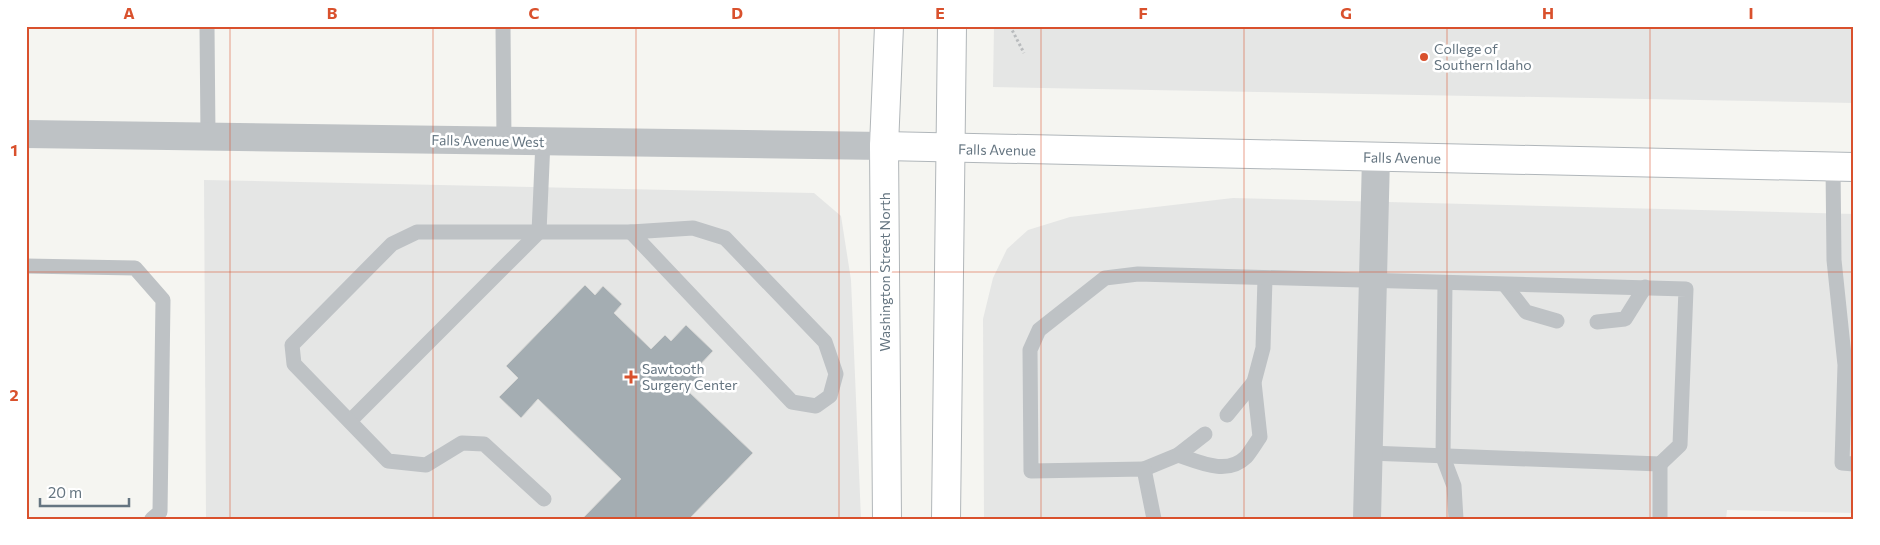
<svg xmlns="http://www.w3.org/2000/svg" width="1880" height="545" font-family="Commissioner,sans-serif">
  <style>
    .built { fill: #e5e6e5 }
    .building { fill: #a4adb2; stroke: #d6d6d4 }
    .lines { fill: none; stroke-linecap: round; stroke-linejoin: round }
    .secondary-casing { stroke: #b0b6ba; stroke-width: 30 }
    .primary-casing { stroke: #b1b6b9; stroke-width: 30 }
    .path { stroke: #b8bbbd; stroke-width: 3; stroke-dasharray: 2.5 2.5; stroke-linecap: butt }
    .service { stroke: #bec2c5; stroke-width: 15 }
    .minor { stroke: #bec2c5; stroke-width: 28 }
    .tertiary { stroke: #bec2c5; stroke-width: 28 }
    .secondary { stroke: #fff; stroke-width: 28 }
    .primary { stroke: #fff; stroke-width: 28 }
    .grid { fill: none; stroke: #d9512d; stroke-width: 1; stroke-opacity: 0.55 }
    .poi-dot { fill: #d9512d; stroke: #fff; stroke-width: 2 }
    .labels { text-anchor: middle; stroke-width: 5; stroke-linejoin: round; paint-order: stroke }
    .poi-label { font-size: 14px; fill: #657581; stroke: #fff; text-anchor: start }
    .street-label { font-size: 14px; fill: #657581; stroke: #fff }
    .neatline { fill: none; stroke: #d9512d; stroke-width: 2 }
    .grid-label { font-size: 16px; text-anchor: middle; font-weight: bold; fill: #d9512d }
  </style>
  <rect width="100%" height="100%" fill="#f5f5f1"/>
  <g class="built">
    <polygon points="994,26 1854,26 1854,103 993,87"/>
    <polygon points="204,180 814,193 841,216 851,280 861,519 206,519"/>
    <polygon points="1233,198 1854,214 1854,513 1727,510 1726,519 984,519 983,319 993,278 1007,249 1028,230 1070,217"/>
  </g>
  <polygon class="building" points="585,285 595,295 603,286 622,304 614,313 651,349 665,335 671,341 686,325 713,351 696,369 703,376 688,391 753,453 689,519 582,519 621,479 538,399 521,418 499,397 518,378 506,366"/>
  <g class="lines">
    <g class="secondary-casing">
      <polyline id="secondary" points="884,146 1854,167"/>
    </g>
    <g class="primary-casing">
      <g id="primary">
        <polyline points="887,519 884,146 889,26"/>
        <polyline points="946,519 952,26"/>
      </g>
    </g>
    <polyline class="path" points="1010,26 1024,53"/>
    <g class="service">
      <polyline points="207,26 208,136"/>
      <polyline points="503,26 504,141"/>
      <polyline points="1833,166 1834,260 1845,365 1842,463 1854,464"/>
      <polygon points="693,228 725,238 825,342 836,374 830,396 816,406 792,402 631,232"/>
      <polyline points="26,266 135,268 163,300 160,512 152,519"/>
      <polyline points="1445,283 1443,457 1454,486 1456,519"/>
      <polyline points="1505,285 1526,312 1557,321"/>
      <polyline points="1597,322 1625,319 1645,287"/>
      <polyline points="1227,415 1254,382"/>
      <polyline points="350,421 539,232 543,141"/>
      <path d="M1178 455C1199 462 1227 476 1246 457 1251 451 1255 444 1260 437L1254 382 1263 348 1265 278"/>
      <polyline points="1144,469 1178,455 1205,434"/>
      <polyline points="544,499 484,444 462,443 426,465 388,461 294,364 292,345 392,244 417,232 631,232"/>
      <polyline points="1154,519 1144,469 1031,471 1030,350 1039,330 1105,278 1138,274 1686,289 1680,445 1660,464 1369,453"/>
      <polyline points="1660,519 1660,464"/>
    </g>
    <polyline class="minor" points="1367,519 1376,157"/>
    <polyline class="tertiary" points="26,134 884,146"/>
    <use href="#secondary" class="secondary"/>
    <use href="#primary" class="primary"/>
  </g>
  <path class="grid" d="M230 26V519M433 26V519M636 26V519M839 26V519M1041 26V519M1244 26V519M1447 26V519M1650 26V519M26 272H1854"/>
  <g class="poi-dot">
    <circle cx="1424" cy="57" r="5"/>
    <path d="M628.5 369.5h5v5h5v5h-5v5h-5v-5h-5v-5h5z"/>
  </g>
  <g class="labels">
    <g class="poi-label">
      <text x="1434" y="54">College of<tspan x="1434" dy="16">Southern Idaho</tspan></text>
      <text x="642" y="374">Sawtooth<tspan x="642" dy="16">Surgery Center</tspan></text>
    </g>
    <g class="street-label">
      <text transform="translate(488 141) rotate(1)" y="5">Falls Avenue West</text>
      <text transform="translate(997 150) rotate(1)" y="5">Falls Avenue</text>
      <text transform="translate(1402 158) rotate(1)" y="5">Falls Avenue</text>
      <text transform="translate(885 272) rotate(-90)" y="5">Washington Street North</text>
    </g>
  </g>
  <rect width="1880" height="545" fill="none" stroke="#ffffff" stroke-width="55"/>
  <path d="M40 498v8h89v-8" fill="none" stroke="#657581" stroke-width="2.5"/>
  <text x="48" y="498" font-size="15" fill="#657581" stroke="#ffffff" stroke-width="4" paint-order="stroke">20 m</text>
  <rect x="28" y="28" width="1824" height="490" class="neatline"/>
  <g class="grid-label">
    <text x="129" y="19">A</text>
    <text x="332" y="19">B</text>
    <text x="534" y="19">C</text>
    <text x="737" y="19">D</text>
    <text x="940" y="19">E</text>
    <text x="1143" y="19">F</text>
    <text x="1346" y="19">G</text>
    <text x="1548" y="19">H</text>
    <text x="1751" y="19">I</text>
    <text x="14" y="156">1</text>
    <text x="14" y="401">2</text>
  </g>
</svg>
